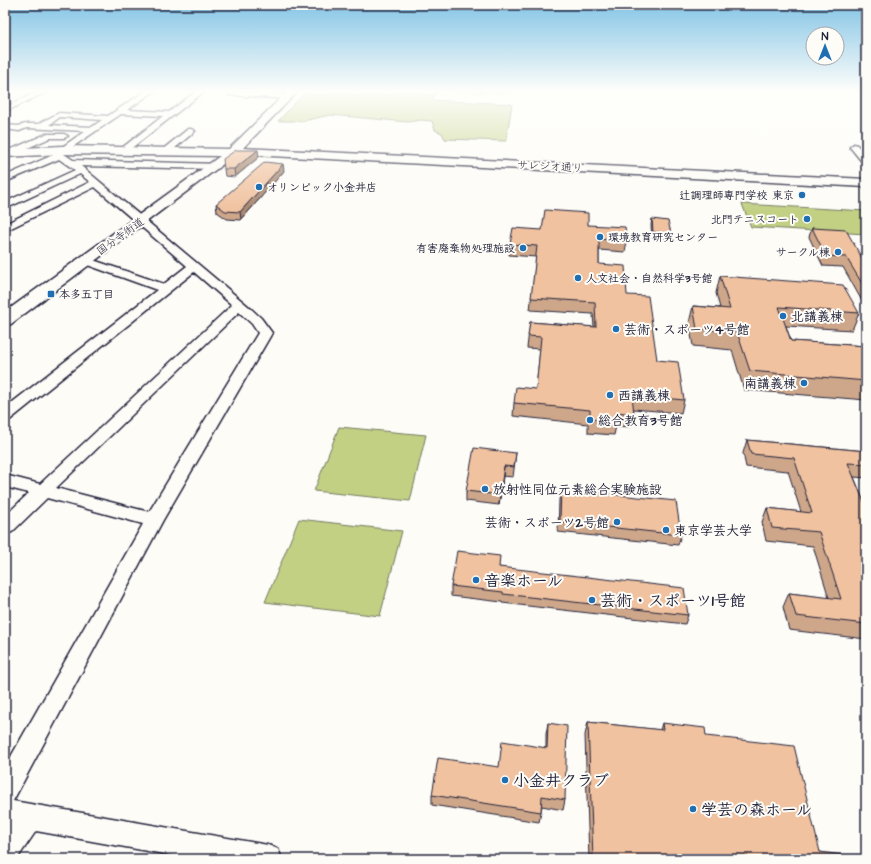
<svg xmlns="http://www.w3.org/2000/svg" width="871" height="864" font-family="'Architects Daughter','Klee One',sans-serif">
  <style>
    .green { fill: #c2d084; stroke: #727960 }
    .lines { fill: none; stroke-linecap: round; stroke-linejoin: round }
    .street-casing { stroke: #22223b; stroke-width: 3 }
    .secondary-casing { stroke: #22223b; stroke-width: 3 }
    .street { fill: #fdfcf7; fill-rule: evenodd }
    .secondary { fill: #fdfcf7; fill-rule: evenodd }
    .wall { fill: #cea78a; stroke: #22223b }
    .shaded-wall { fill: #a88870; stroke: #22223b }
    .building { fill: #f0c2a0; stroke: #22223b }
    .poi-dot { fill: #1f6fb2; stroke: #fdfcf7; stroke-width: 1.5 }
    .labels { text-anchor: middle; stroke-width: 4; stroke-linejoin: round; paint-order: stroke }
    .far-street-label { font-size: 11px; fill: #22223b; stroke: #fdfcf7 }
    .far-poi-label { font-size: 11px; font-weight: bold; fill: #22223b; stroke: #fdfcf7; text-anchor: start }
    .poi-label { font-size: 13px; font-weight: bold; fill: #22223b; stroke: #fdfcf7; text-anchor: start }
    .near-poi-label { font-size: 16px; font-weight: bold; fill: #22223b; stroke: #fdfcf7; text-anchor: start }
  </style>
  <rect width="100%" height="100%" fill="#fdfcf7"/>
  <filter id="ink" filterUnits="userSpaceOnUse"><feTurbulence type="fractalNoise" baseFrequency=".025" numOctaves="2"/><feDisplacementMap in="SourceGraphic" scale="8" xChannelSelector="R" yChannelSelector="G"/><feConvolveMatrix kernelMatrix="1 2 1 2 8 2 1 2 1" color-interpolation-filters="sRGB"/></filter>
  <g filter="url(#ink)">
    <g class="green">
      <polygon points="307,90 512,90 512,92 504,93 437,91 432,100 512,104 506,141 445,139 442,133 435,130 432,121 421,120 408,122 330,115 303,121 278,121"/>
      <polygon points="742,204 866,211 866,234 751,227"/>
      <polygon points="339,427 426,435 410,501 314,491"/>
      <polygon points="299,519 402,531 380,616 265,602"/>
    </g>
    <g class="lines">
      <g class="street-casing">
        <g id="street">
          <polygon points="41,90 50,90 5,112 5,107"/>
          <path d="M147 90H156L127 110 169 112 198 90H206L125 153 122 154 118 151 163 116 121 114 65 152H61L73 160 219 164 221 166 219 168 216 169 81 166 248 306 261 318 272 333 163 520 13 801 268 845 278 849 282 859H192L36 831 17 859H5V830L8 826H5V767L143 524 47 498 12 532 5 534V516L29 493 5 487V475L40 484 232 305 194 272 11 419 5 421V408L157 290 82 263 80 261 82 259H90L164 284 187 266 95 187 5 231V224L90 182 80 174 5 209V202L75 170 59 159 5 182V176L53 155 48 150 49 148 52 147 58 150 85 131 27 128 19 131 5 129V125L18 126 26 124H38L59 113 108 116ZM60 117 102 120 92 127 49 125ZM239 312 252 324 258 333 149 512 56 488Z"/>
          <polygon points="229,91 288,95 292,97 288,99 232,95 229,95"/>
          <polygon points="188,129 191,129 195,131 168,154 162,154 161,152 162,150"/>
          <polygon points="46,134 64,134 68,136 64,138 50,138 5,158 5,152"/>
          <polygon points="854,144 857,145 866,155 866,164 863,163 850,147"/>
        </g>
      </g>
      <g class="secondary-casing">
        <polygon id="secondary" points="289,90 299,90 243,148 866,179 866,187 252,155 235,155 11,324 5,325 5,312 220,156 62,154 5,157 5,149 62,146 229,149"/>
      </g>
      <use href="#street" class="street"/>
      <use href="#secondary" class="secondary"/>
    </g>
    <g class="wall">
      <polygon points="259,157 235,177 225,176 224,169"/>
      <polygon points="284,171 241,220 227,219 217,212 216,204"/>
      <polygon points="652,219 671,233 670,239 652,238 651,225"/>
      <polygon points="588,225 627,241 625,252 599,250 599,264 627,295 657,360 684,400 681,413 633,409 634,414 631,427 616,426 614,435 588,433 588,424 513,416 514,403 536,389 540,349 527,348 530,322 594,327 593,314 530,310 536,257 509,255 510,244 542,230"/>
      <polygon points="812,228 866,265 866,304 865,301 862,301 843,267 823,266 809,237"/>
      <polygon points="720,276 859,313 852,330 786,326 791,341 866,346 866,400 744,390 732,350 693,346 689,323 693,306 720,308 716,293"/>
      <polygon points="747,440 866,451 866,478 854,477 866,507 866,639 789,630 783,607 789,593 829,598 813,546 766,541 762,522 767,508 801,512 788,471 746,467 743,453"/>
      <polygon points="516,453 513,477 503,476 499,505 466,501 466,491"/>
      <polygon points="561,489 681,535 678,545 558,532 559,500"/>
      <polygon points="499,567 688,615 685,624 502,603 502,602 451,596 451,586"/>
      <polygon points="588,722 660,730 662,723 706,736 820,852 859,859 589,859 585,735"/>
      <polygon points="548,723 565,800 563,810 542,806 539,822 432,805 432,795 546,748 546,734"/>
    </g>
    <g class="shaded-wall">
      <polygon points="258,150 259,157 235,177 234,169"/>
      <polygon points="283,164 284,171 241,220 240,212"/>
      <polygon points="504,466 503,476 499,505 500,495"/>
    </g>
    <g class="building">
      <polygon points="236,150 258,150 234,169 224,169 223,159"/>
      <polygon points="265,162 283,164 240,212 225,211 216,204"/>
      <polygon points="545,210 588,213 588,225 625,227 627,241 599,239 599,264 625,266 627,295 648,296 657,360 678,362 684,400 632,395 634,414 616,412 617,422 590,419 590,410 514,403 516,387 536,389 541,337 528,336 530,322 596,327 595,302 531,298 537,246 510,244 513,228 542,230"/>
      <polygon points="652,219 668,221 671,233 653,232"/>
      <polygon points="812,228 846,230 866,265 866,290 846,257 826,256"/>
      <polygon points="720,276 843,285 859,313 779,307 791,341 866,346 866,381 750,371 737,332 697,329 693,306 730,309"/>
      <polygon points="747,440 866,451 866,464 848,463 866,507 866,624 796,616 789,593 841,599 819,532 772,528 767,508 812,513 794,458 751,454"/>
      <polygon points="474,448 516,453 514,467 504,466 500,495 466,491"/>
      <polygon points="561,489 676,501 681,535 560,522"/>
      <polygon points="457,551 500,556 499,567 684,588 688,615 503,594 503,592 451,586"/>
      <polygon points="588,722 663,730 662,723 705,728 706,736 794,746 820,852 858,857 859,859 593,859"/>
      <polygon points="548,723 567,726 565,800 542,796 541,812 432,795 438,758 499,767 502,741 547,748"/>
    </g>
  </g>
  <linearGradient id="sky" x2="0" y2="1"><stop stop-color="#83c4e5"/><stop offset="0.43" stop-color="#fefefb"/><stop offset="1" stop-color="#fefefb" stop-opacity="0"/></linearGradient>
  <rect width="871" height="211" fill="url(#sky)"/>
  <g class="poi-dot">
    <circle cx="259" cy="187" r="4"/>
    <circle cx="802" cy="195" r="4"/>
    <circle cx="807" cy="219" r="4"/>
    <circle cx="600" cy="237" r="4"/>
    <circle cx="523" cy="248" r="4"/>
    <circle cx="838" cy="252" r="4"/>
    <circle cx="578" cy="278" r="4"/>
    <rect x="47" y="290" width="8" height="8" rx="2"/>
    <circle cx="783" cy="316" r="4"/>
    <circle cx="616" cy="329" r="4"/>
    <circle cx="804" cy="383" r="4"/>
    <circle cx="610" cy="395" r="4"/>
    <circle cx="590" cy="420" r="4"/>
    <circle cx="485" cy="489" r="4"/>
    <circle cx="617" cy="522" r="4"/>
    <circle cx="666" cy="530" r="4"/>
    <circle cx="476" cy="580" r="4"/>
    <circle cx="592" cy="600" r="4"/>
    <circle cx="505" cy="780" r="4"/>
    <circle cx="693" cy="809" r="4"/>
  </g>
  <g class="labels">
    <g class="far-street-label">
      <text transform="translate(550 166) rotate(3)" y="4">サレジオ通り</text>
      <text transform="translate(120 236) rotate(-36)" y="4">国分寺街道</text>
    </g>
    <g class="far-poi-label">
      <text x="267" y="191">オリンピック小金井店</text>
      <text x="794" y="199" text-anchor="end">辻調理師専門学校 東京</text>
      <text x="799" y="223" text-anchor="end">北門テニスコート</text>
      <text x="608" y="241">環境教育研究センター</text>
      <text x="515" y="252" text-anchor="end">有害廃棄物処理施設</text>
      <text x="830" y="256" text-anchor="end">サークル棟</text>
      <text x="586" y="282">人文社会・自然科学3号館</text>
      <text x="59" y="298">本多五丁目</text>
    </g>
    <g class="poi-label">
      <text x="791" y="321">北講義棟</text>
      <text x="624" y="334">芸術・スポーツ4号館</text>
      <text x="796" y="388" text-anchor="end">南講義棟</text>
      <text x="618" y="400">西講義棟</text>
      <text x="598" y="425">総合教育3号館</text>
      <text x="493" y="494">放射性同位元素総合実験施設</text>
      <text x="609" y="527" text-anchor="end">芸術・スポーツ2号館</text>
      <text x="674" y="535">東京学芸大学</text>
    </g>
    <g class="near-poi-label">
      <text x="484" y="586">音楽ホール</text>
      <text x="600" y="606">芸術・スポーツ1号館</text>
      <text x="513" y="786">小金井クラブ</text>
      <text x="701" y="815">学芸の森ホール</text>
    </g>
  </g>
  <rect width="871" height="864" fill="none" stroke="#fdfcf7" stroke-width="20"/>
  <rect x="10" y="10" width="851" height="844" fill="none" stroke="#22223b" stroke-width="1.5" filter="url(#ink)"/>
  <g transform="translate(825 46)"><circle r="19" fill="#fdfcf7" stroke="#a5a5ac"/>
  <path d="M0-3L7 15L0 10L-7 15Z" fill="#1f6fb2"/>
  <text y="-6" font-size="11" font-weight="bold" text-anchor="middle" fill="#22223b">N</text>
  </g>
</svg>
